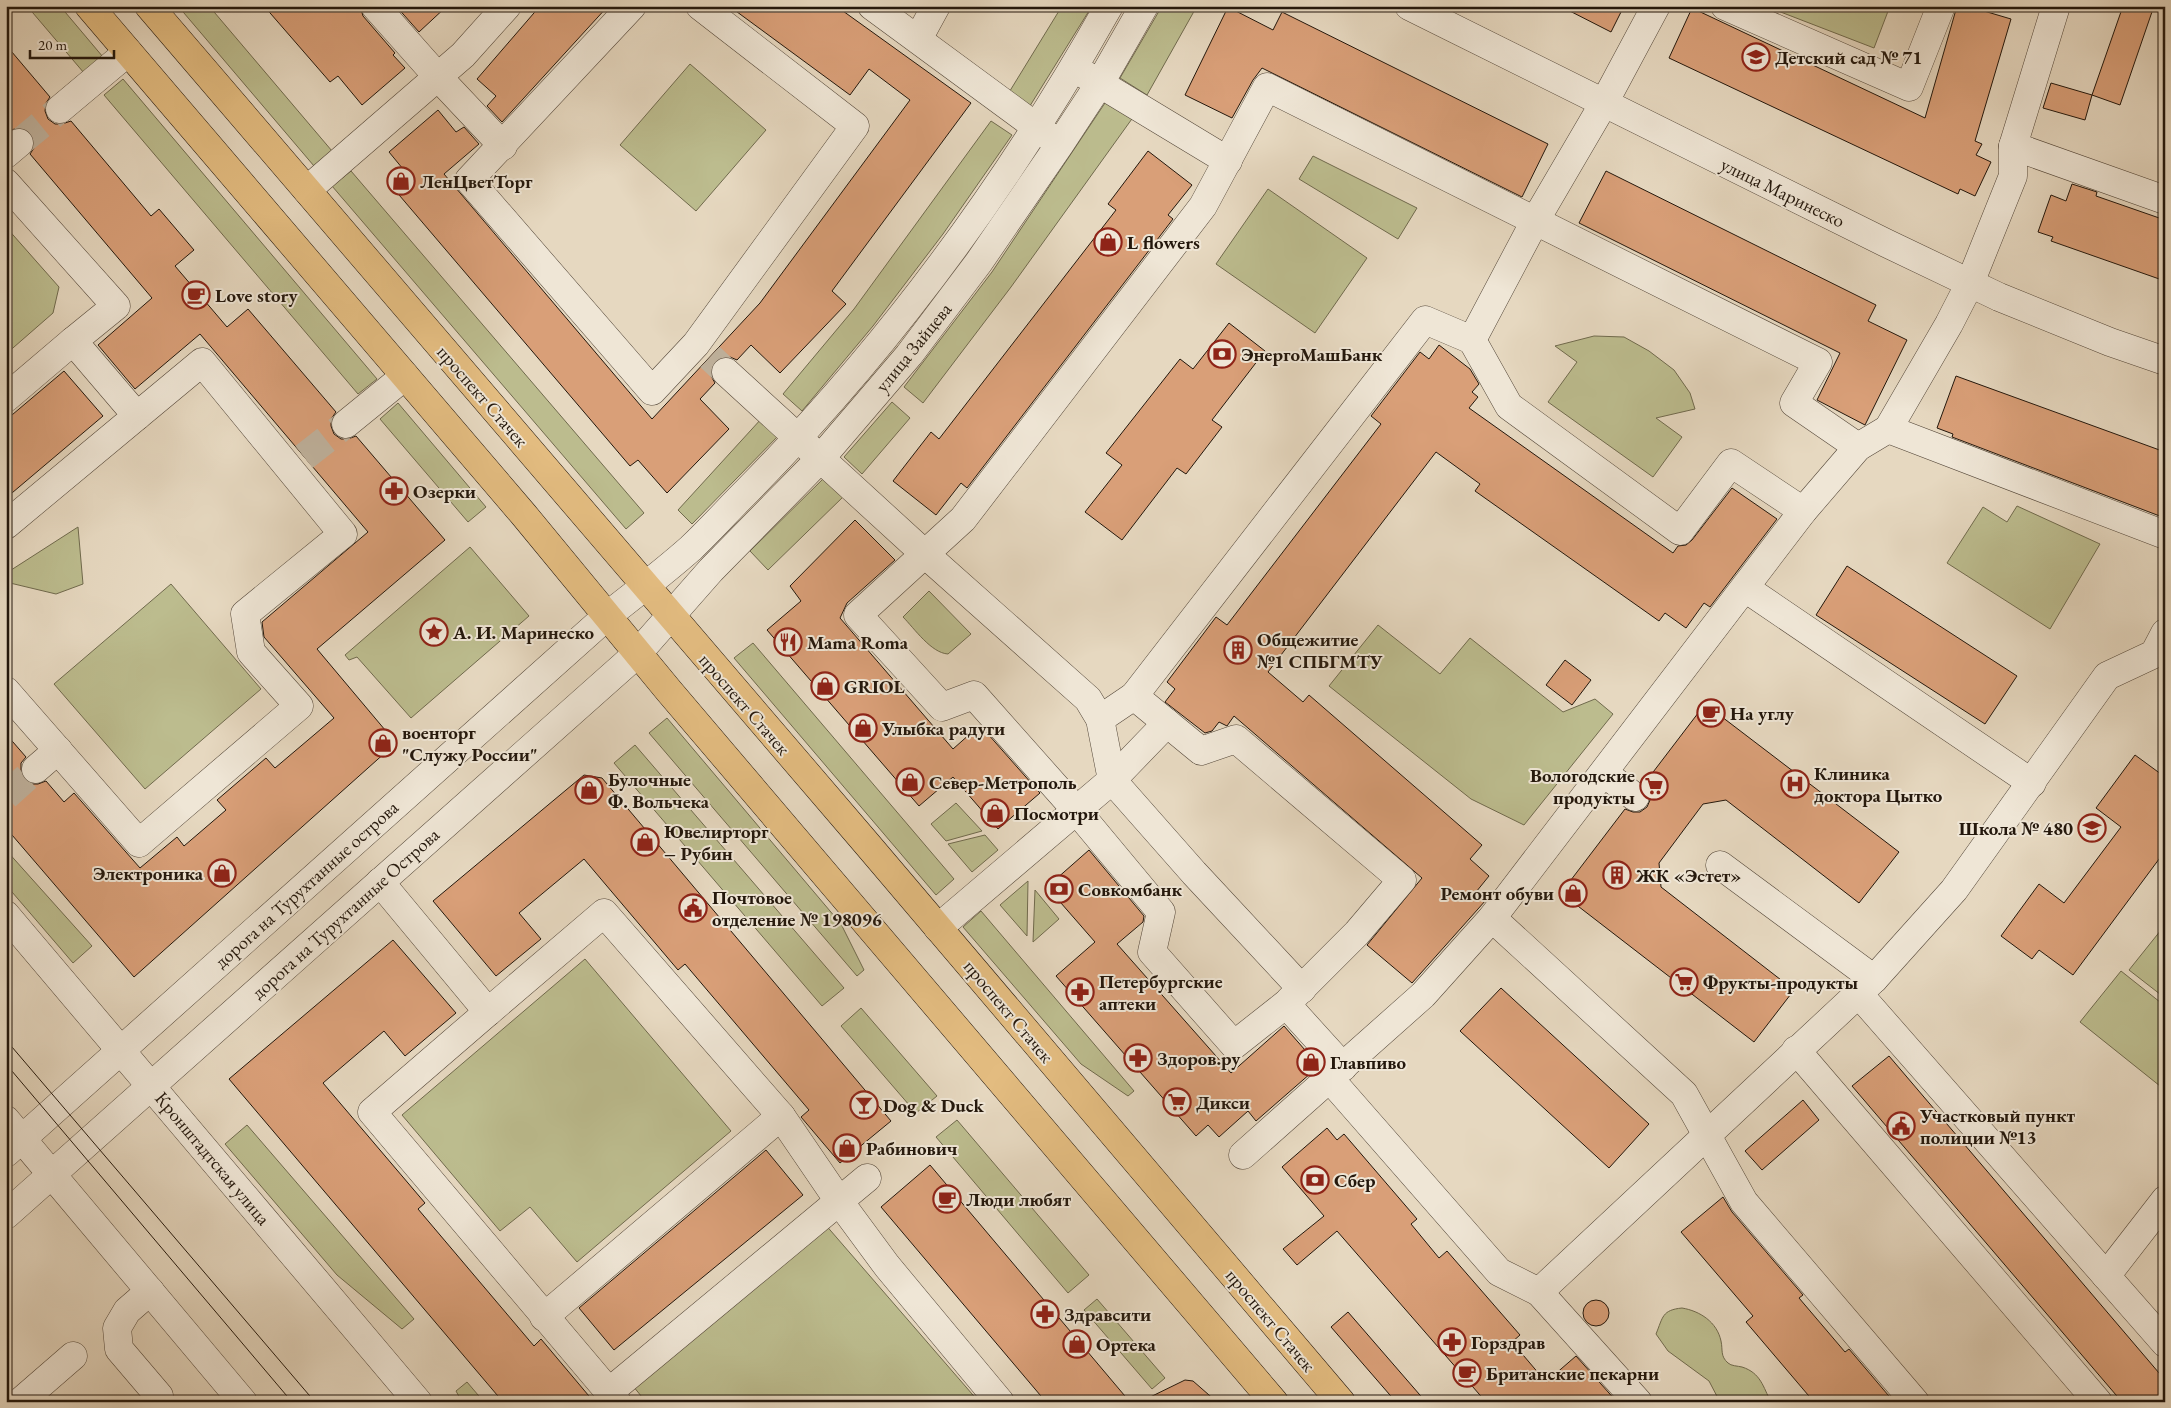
<svg xmlns="http://www.w3.org/2000/svg" width="2171" height="1408" font-family="'EB Garamond',serif">
  <style>
    .green { fill: #bcbc8e; stroke: #706a4d }
    .building { fill: #d99f78; stroke: #23170c }
    .lines { fill: none; stroke-linecap: round; stroke-linejoin: round }
    .minor-tunnel { stroke: #bfb19c; stroke-width: 28; stroke-dasharray: 28 14; stroke-linecap: butt }
    .minor-casing { stroke: #544739; stroke-width: 29 }
    .major-casing { stroke: #23170c; stroke-width: 29 }
    .minor { stroke: #efe6d6; stroke-width: 28 }
    .major { stroke: #e3bc80; stroke-width: 28 }
    .tram { stroke: #23170c; stroke-width: 1 }
    .labels { text-anchor: middle; stroke-width: 4; stroke-linejoin: round; paint-order: stroke }
    .poi-label { font-size: 19px; font-weight: bold; fill: #23170c; stroke: #efe6d6; text-anchor: start }
    .street-label { font-size: 19px; fill: #23170c; stroke: #efe6d6 }
  </style>
  <rect width="100%" height="100%" fill="#e6d8c0"/>
  <filter id="stains"><feTurbulence type="fractalNoise" baseFrequency=".004" numOctaves="4"/><feColorMatrix values="0 0 0 0 .2 0 0 0 0 .09 0 0 0 0 .02 0 0 0 .5 -.17"/></filter>
  <radialGradient id="worn" r=".72"><stop offset=".6" stop-color="#630" stop-opacity="0"/><stop offset="1" stop-color="#630" stop-opacity=".3"/></radialGradient>
  <g class="green">
    <polygon points="27,6 60,6 103,57 84,73"/>
    <polygon points="178,6 209,6 332,151 314,166"/>
    <polygon points="1062,6 1092,6 1028,109 1008,94"/>
    <polygon points="1162,6 1197,6 1147,95 1120,78"/>
    <polygon points="1765,6 1890,6 1874,48"/>
    <polygon points="690,64 766,130 696,211 620,145"/>
    <polygon points="123,79 377,379 358,394 104,95"/>
    <polygon points="1107,100 1134,116 1011,287 923,403 904,387 992,272"/>
    <polygon points="991,121 1012,135 943,234 873,326 802,411 783,394 854,309"/>
    <polygon points="1313,156 1417,208 1398,239 1299,179"/>
    <polygon points="351,171 644,513 626,529 332,186"/>
    <polygon points="1268,189 1367,258 1315,333 1216,264"/>
    <polygon points="6,227 59,287 53,313 6,354"/>
    <polygon points="1594,336 1624,337 1649,351 1674,370 1690,393 1695,409 1656,418 1682,437 1653,477 1548,402 1577,362 1555,346"/>
    <polygon points="892,402 910,418 862,474 844,457"/>
    <polygon points="398,403 486,507 468,522 380,419"/>
    <polygon points="762,418 780,434 692,524 678,510"/>
    <polygon points="824,478 844,496 768,570 750,551"/>
    <polygon points="2017,506 2100,544 2050,629 1947,563 1983,507 2007,522"/>
    <polygon points="78,527 83,584 56,594 10,583 8,572"/>
    <polygon points="470,547 529,616 411,718 357,657 349,660 345,655"/>
    <polygon points="171,584 261,689 145,789 54,684"/>
    <path d="M929 591 971 634 948 654C931 653 914 628 903 617Z"/>
    <polygon points="1378,625 1440,674 1470,638 1563,712 1595,699 1613,714 1524,825 1471,799 1329,686"/>
    <polygon points="753,643 954,879 936,895 734,658"/>
    <polygon points="667,718 841,924 864,970 857,976 649,733"/>
    <polygon points="635,745 844,988 822,1006 614,763"/>
    <polygon points="956,803 982,831 946,841 931,824"/>
    <polygon points="985,835 998,850 972,872 948,844"/>
    <polygon points="6,850 92,946 73,963 6,885"/>
    <polygon points="1028,881 1027,936 1000,905"/>
    <polygon points="1035,890 1059,919 1033,942"/>
    <polygon points="981,911 1134,1091 1128,1096 1081,1064 963,927"/>
    <polygon points="2165,925 2165,998 2129,970"/>
    <polygon points="585,959 731,1131 577,1262 530,1207 500,1231 402,1115"/>
    <polygon points="2121,971 2165,1006 2165,1090 2080,1022"/>
    <polygon points="861,1008 937,1096 916,1113 841,1026"/>
    <polygon points="957,1120 1089,1275 1068,1293 936,1137"/>
    <polygon points="247,1125 414,1319 402,1329 337,1275 225,1144"/>
    <polygon points="824,1223 979,1402 646,1402 633,1386"/>
    <polygon points="1097,1299 1165,1378 1152,1389 1084,1310"/>
    <path d="M1682 1308C1700 1311 1717 1322 1721 1341 1723 1350 1720 1356 1728 1363 1731 1366 1738 1366 1742 1367 1761 1373 1763 1387 1771 1402H1720L1709 1381 1668 1351 1656 1334C1663 1317 1662 1310 1682 1308Z"/>
    <polygon points="467,1382 484,1402 462,1402 456,1391"/>
  </g>
  <g class="building">
    <polygon points="264,6 360,6 363,16 395,53 393,55 405,68 362,105 338,76 330,82"/>
    <polygon points="396,6 447,6 419,32"/>
    <polygon points="540,6 608,6 502,122 487,106 496,96 477,79"/>
    <polygon points="729,6 836,6 971,103 832,291 846,304 780,373 751,345 737,360 730,357 722,357 714,362 711,369 711,376 715,383 700,399 729,429 667,493 638,460 630,466 388,182 403,169 389,152 438,110 456,132 464,127 479,144 444,174 652,419 760,303 910,100 869,69 850,95"/>
    <polygon points="1560,6 1624,6 1611,32"/>
    <polygon points="1957,6 1967,6 2011,19 1975,141 1982,144 1976,155 1991,162 1975,196 1960,189 1958,194 1669,58 1692,8 1925,118"/>
    <polygon points="2123,6 2154,6 2120,105 2092,95"/>
    <polygon points="1228,7 1273,30 1282,12 1548,144 1522,197 1262,68 1253,80 1232,118 1185,95"/>
    <polygon points="6,45 50,97 46,103 45,111 48,119 55,124 62,124 71,121 151,216 159,209 194,250 175,266 227,327 248,309 336,412 331,419 331,426 334,434 341,439 348,439 356,436 445,540 317,649 396,743 134,977 6,828 6,734 26,757 21,763 21,771 25,780 31,784 38,784 46,781 64,802 74,793 140,868 177,837 184,846 226,810 217,800 266,758 275,768 334,718 264,637 262,622 368,532 200,334 135,389 98,345 152,298 30,154 34,148 34,141 31,133 24,128 17,128 9,131 6,127"/>
    <polygon points="2051,83 2092,95 2085,120 2043,108"/>
    <polygon points="1148,151 1192,185 1168,215 1173,219 967,488 961,483 936,515 893,481 931,432 939,439 1116,210 1108,204"/>
    <polygon points="1606,171 1876,305 1868,321 1907,340 1865,425 1817,400 1840,353 1579,223"/>
    <polygon points="2072,184 2097,192 2096,196 2165,220 2165,281 2051,241 2053,237 2038,232 2051,195 2066,201"/>
    <polygon points="1229,323 1265,351 1212,420 1222,427 1186,474 1177,468 1122,540 1085,512 1122,465 1106,453 1180,359 1193,369"/>
    <polygon points="1439,345 1470,369 1479,384 1472,392 1478,397 1469,408 1673,553 1678,546 1686,545 1692,540 1732,488 1777,519 1710,607 1704,603 1686,628 1665,613 1659,621 1475,491 1480,484 1436,452 1268,672 1303,702 1309,695 1482,845 1470,859 1489,876 1476,892 1486,900 1412,983 1367,945 1422,878 1234,716 1227,726 1219,722 1212,731 1205,733 1165,702 1175,689 1167,682 1216,617 1227,625 1381,424 1371,416 1420,352 1429,359"/>
    <polygon points="64,371 103,416 6,498 6,420"/>
    <polygon points="1956,376 2165,452 2165,518 1952,437 1953,434 1937,428"/>
    <polygon points="855,520 895,560 847,603 840,618 953,749 980,725 1040,793 998,829 953,777 919,806 767,630 801,601 790,586"/>
    <polygon points="1847,566 2017,676 1985,724 1816,615"/>
    <polygon points="1565,660 1591,680 1572,705 1546,685"/>
    <polygon points="1705,704 1899,852 1859,903 1726,800 1703,804 1659,863 1661,887 1794,990 1754,1042 1561,893 1625,809 1633,812 1640,812 1647,807 1650,800 1650,792 1644,784"/>
    <polygon points="2135,755 2165,777 2165,851 2073,975 2039,950 2032,959 2001,936 2039,884 2064,903 2121,827 2096,808"/>
    <polygon points="584,775 602,778 891,1121 840,1163 801,1117 809,1110 685,964 678,970 584,859 519,913 541,939 496,976 433,901"/>
    <polygon points="1089,850 1144,916 1143,922 1117,944 1231,1073 1284,1026 1319,1066 1256,1121 1248,1111 1219,1137 1208,1125 1196,1136 1056,976 1095,942 1047,887"/>
    <polygon points="393,940 456,1013 405,1056 384,1031 323,1083 425,1203 418,1209 534,1346 541,1339 594,1402 503,1402 229,1079"/>
    <polygon points="1501,988 1649,1124 1609,1168 1460,1031"/>
    <polygon points="1889,1056 2165,1380 2165,1402 2122,1402 1852,1086"/>
    <polygon points="1803,1100 1819,1120 1762,1170 1745,1151"/>
    <polygon points="1327,1128 1337,1140 1344,1134 1417,1219 1411,1224 1439,1258 1447,1251 1520,1335 1512,1342 1546,1382 1576,1356 1617,1402 1486,1402 1337,1231 1297,1265 1283,1249 1324,1216 1282,1167"/>
    <polygon points="766,1150 803,1195 614,1350 579,1308"/>
    <polygon points="930,1165 1130,1402 1046,1402 881,1207"/>
    <polygon points="1723,1197 1732,1212 1803,1295 1799,1298 1845,1352 1849,1349 1894,1402 1814,1402 1746,1322 1753,1316 1681,1232"/>
    <circle cx="1596" cy="1313" r="13"/>
    <polygon points="1348,1312 1426,1402 1396,1402 1331,1327"/>
    <polygon points="1185,1380 1193,1381 1217,1402 1140,1402"/>
  </g>
  <g class="lines">
    <g class="minor-tunnel">
      <polyline points="19,143 60,109"/>
      <polyline points="710,357 726,372"/>
      <polyline points="304,457 346,424"/>
      <polyline points="6,796 36,769"/>
    </g>
    <g class="minor-casing">
      <g id="minor">
        <polyline points="375,6 438,77 503,146"/>
        <polyline points="632,6 469,180 652,391 696,344 855,126 700,6"/>
        <polyline points="872,6 1050,137"/>
        <polyline points="1409,6 1886,243 1999,297 2110,342 2165,361"/>
        <polyline points="1725,6 1909,87 1941,6"/>
        <polyline points="918,39 936,6"/>
        <polyline points="1084,74 1228,161"/>
        <polyline points="60,109 128,52"/>
        <polyline points="2013,146 2165,200"/>
        <polyline points="6,154 19,143"/>
        <polyline points="6,183 116,306 73,341 137,416 6,525"/>
        <polyline points="307,190 463,55 507,6"/>
        <polyline points="1472,340 1509,406 1680,531 1731,463 1803,511"/>
        <polyline points="726,372 926,555 1088,699 1100,719 1112,780 1194,873 1302,989"/>
        <polyline points="6,398 73,341"/>
        <polyline points="346,424 405,376"/>
        <polyline points="1888,429 2165,535"/>
        <polyline points="1745,588 2032,783"/>
        <polyline points="6,691 139,843 299,706 251,652 245,614 343,534 202,362 137,416"/>
        <polyline points="1134,696 1201,751 1236,739 1402,880 1357,933 1289,1001"/>
        <polyline points="1100,719 1134,696 1425,320 1472,340 1535,221 1604,103 1656,6"/>
        <polyline points="36,769 58,750"/>
        <polyline points="1604,773 1635,797"/>
        <polyline points="1720,865 1874,979"/>
        <polyline points="380,882 488,1012 604,913 781,1116 544,1317"/>
        <path d="M6 915C145 1077 280 1240 418 1402"/>
        <polyline points="1492,918 1803,511 1858,447 1888,429 1949,324 1970,283 2013,176 2013,146 2056,6"/>
        <polyline points="938,928 1112,780 1167,723"/>
        <polyline points="1857,992 2165,1343"/>
        <polyline points="488,1012 372,1112 609,1392"/>
        <polyline points="1796,1050 2098,1402"/>
        <polyline points="1343,1067 1286,1004 1234,1045 1152,952 1161,912 1077,811 974,695 942,707 858,615 963,519 1203,206 1267,87 1818,362 1794,403 1858,447"/>
        <polyline points="1330,1079 1499,1272 1539,1292 1874,979 1954,890 2107,676 2154,654 2165,633"/>
        <polyline points="781,1116 839,1201 887,1266 1000,1402"/>
        <polyline points="6,1120 243,1402"/>
        <path d="M6 1153 607 616C635 594 664 572 691 548 710 530 728 510 747 491 889 347 1010 182 1109 6"/>
        <polyline points="1243,1155 1423,995 1492,918 1684,1094 1744,1202 1915,1402"/>
        <polyline points="6,1215 638,653 711,570 820,459 909,355 979,262 1060,144 1100,83 1144,6"/>
        <polyline points="2106,1276 2165,1200"/>
        <polyline points="150,1291 127,1311 117,1328 119,1349 159,1396"/>
        <polyline points="1539,1292 1638,1402"/>
        <polyline points="20,1402 73,1356"/>
        <polyline points="617,1402 609,1392 867,1178"/>
      </g>
    </g>
    <g class="major-casing">
      <g id="major">
        <polyline points="89,6 524,515 669,691 1274,1402"/>
        <polyline points="149,6 867,844 1341,1402"/>
      </g>
    </g>
    <use href="#minor" class="minor"/>
    <use href="#major" class="major"/>
    <g class="tram">
      <polyline points="6,1040 315,1402"/>
      <polyline points="6,1064 292,1402"/>
    </g>
  </g>
  <defs>
    <g id="school-ring" transform="scale(1.4375)"><circle r="9.5" fill="#efe6d6" stroke="#8f2418" stroke-width="1.5"/><path d="M0-5L7-2L0 1L-7-2ZM-4 1L0 2.5L4 1V4Q0 6-4 4Z" fill="#8f2418"/></g>
    <g id="shop-ring" transform="scale(1.4375)"><circle r="9.5" fill="#efe6d6" stroke="#8f2418" stroke-width="1.5"/><path d="M-5-2.5h2.3a2.7 3.5 0 0 1 5.4 0H5L5.5 6h-11ZM-1.5-2.5h3a1.5 2.3 0 0 0-3 0Z" fill="#8f2418"/></g>
    <g id="cafe-ring" transform="scale(1.4375)"><circle r="9.5" fill="#efe6d6" stroke="#8f2418" stroke-width="1.5"/><path d="M-5.5-4.5H6V0H3Q3 3.5 0 3.5H-2.5Q-5.5 3.5-5.5 0ZM3-3.2v2h1.7v-2ZM-6 4.5H4V6H-6Z" fill="#8f2418"/></g>
    <g id="bank-ring" transform="scale(1.4375)"><circle r="9.5" fill="#efe6d6" stroke="#8f2418" stroke-width="1.5"/><path d="M-6-4H6V4H-6ZM0-2.3a2.3 2.3 0 1 0 0 4.6a2.3 2.3 0 1 0 0-4.6Z" fill="#8f2418"/></g>
    <g id="pharmacy-ring" transform="scale(1.4375)"><circle r="9.5" fill="#efe6d6" stroke="#8f2418" stroke-width="1.5"/><path d="M-2-6h4v4h4v4h-4v4h-4v-4h-4v-4h4Z" fill="#8f2418"/></g>
    <g id="sight-ring" transform="scale(1.4375)"><circle r="9.5" fill="#efe6d6" stroke="#8f2418" stroke-width="1.5"/><path d="M0-6L1.8-2.2L6-1.7L2.9 1.2L3.7 5.4L0 3.3L-3.7 5.4L-2.9 1.2L-6-1.7L-1.8-2.2Z" fill="#8f2418"/></g>
    <g id="restaurant-ring" transform="scale(1.4375)"><circle r="9.5" fill="#efe6d6" stroke="#8f2418" stroke-width="1.5"/><path d="M-5-6h1v4h1v-4h1v4h1v-4h1v5L-1.5 .5V6h-2V.5L-5-1ZM5-6V6H3V1.5H1.5Q1.5-4 5-6Z" fill="#8f2418"/></g>
    <g id="building-ring" transform="scale(1.4375)"><circle r="9.5" fill="#efe6d6" stroke="#8f2418" stroke-width="1.5"/><path d="M-4-6H4V6H1V3H-1V6H-4ZM-2.5-4.3h1.7v1.8h-1.7ZM.8-4.3h1.7v1.8H.8ZM-2.5-1h1.7V.8h-1.7ZM.8-1h1.7V.8H.8Z" fill="#8f2418"/></g>
    <g id="hospital-ring" transform="scale(1.4375)"><circle r="9.5" fill="#efe6d6" stroke="#8f2418" stroke-width="1.5"/><path d="M-5-5h3v3.5h4V-5h3V5h-3V1.5h-4V5h-3Z" fill="#8f2418"/></g>
    <g id="supermarket-ring" transform="scale(1.4375)"><circle r="9.5" fill="#efe6d6" stroke="#8f2418" stroke-width="1.5"/><path d="M-6-5.5h2.5l.6 2H6L4.5 2H-2.5L-4.4-4H-6ZM-1.5 3.2a1.3 1.3 0 1 0 .1 0ZM3 3.2a1.3 1.3 0 1 0 .1 0Z" fill="#8f2418"/></g>
    <g id="civic-ring" transform="scale(1.4375)"><circle r="9.5" fill="#efe6d6" stroke="#8f2418" stroke-width="1.5"/><path d="M-.6-6.5H3V-4.5H.6V-3L4-1V1h2V6H-6V1h2V-1L-.6-3ZM-1.2 2.5V6h2.4V2.5Z" fill="#8f2418"/></g>
    <g id="bar-ring" transform="scale(1.4375)"><circle r="9.5" fill="#efe6d6" stroke="#8f2418" stroke-width="1.5"/><path d="M-6-5H6L.8 .8V4.5H3.5V6h-7V4.5H-.8V.8Z" fill="#8f2418"/></g>
  </defs>
  <g fill-rule="evenodd">
    <use href="#school-ring" x="1756" y="57"/>
    <use href="#shop-ring" x="401" y="181"/>
    <use href="#shop-ring" x="1108" y="242"/>
    <use href="#cafe-ring" x="196" y="295"/>
    <use href="#bank-ring" x="1222" y="354"/>
    <use href="#pharmacy-ring" x="394" y="491"/>
    <use href="#sight-ring" x="434" y="632"/>
    <use href="#restaurant-ring" x="788" y="642"/>
    <use href="#building-ring" x="1238" y="650"/>
    <use href="#shop-ring" x="825" y="686"/>
    <use href="#cafe-ring" x="1711" y="713"/>
    <use href="#shop-ring" x="863" y="728"/>
    <use href="#shop-ring" x="383" y="743"/>
    <use href="#shop-ring" x="910" y="782"/>
    <use href="#hospital-ring" x="1795" y="784"/>
    <use href="#supermarket-ring" x="1654" y="786"/>
    <use href="#shop-ring" x="589" y="790"/>
    <use href="#shop-ring" x="995" y="813"/>
    <use href="#school-ring" x="2092" y="828"/>
    <use href="#shop-ring" x="645" y="842"/>
    <use href="#shop-ring" x="222" y="873"/>
    <use href="#building-ring" x="1617" y="875"/>
    <use href="#bank-ring" x="1059" y="889"/>
    <use href="#shop-ring" x="1573" y="893"/>
    <use href="#civic-ring" x="693" y="908"/>
    <use href="#supermarket-ring" x="1684" y="982"/>
    <use href="#pharmacy-ring" x="1080" y="992"/>
    <use href="#pharmacy-ring" x="1138" y="1058"/>
    <use href="#shop-ring" x="1311" y="1062"/>
    <use href="#supermarket-ring" x="1177" y="1102"/>
    <use href="#bar-ring" x="864" y="1105"/>
    <use href="#civic-ring" x="1901" y="1126"/>
    <use href="#shop-ring" x="847" y="1148"/>
    <use href="#bank-ring" x="1315" y="1180"/>
    <use href="#cafe-ring" x="947" y="1199"/>
    <use href="#pharmacy-ring" x="1045" y="1314"/>
    <use href="#pharmacy-ring" x="1452" y="1342"/>
    <use href="#shop-ring" x="1077" y="1344"/>
    <use href="#cafe-ring" x="1467" y="1373"/>
  </g>
  <g class="labels">
    <g class="poi-label">
      <text x="1775" y="64">Детский сад № 71</text>
      <text x="420" y="188">ЛенЦветТорг</text>
      <text x="1127" y="249">L flowers</text>
      <text x="215" y="302">Love story</text>
      <text x="1241" y="361">ЭнергоМашБанк</text>
      <text x="413" y="498">Озерки</text>
      <text x="453" y="639">А. И. Маринеско</text>
      <text x="1257" y="646">Общежитие<tspan x="1257" dy="22">№1 СПБГМТУ</tspan></text>
      <text x="807" y="649">Mama Roma</text>
      <text x="844" y="693">GRIOL</text>
      <text x="1730" y="720">На углу</text>
      <text x="882" y="735">Улыбка радуги</text>
      <text x="402" y="739">военторг<tspan x="402" dy="22">"Служу России"</tspan></text>
      <text x="1814" y="780">Клиника<tspan x="1814" dy="22">доктора Цытко</tspan></text>
      <text x="1635" y="782" text-anchor="end">Вологодские<tspan x="1635" dy="22">продукты</tspan></text>
      <text x="608" y="786">Булочные<tspan x="608" dy="22">Ф. Вольчека</tspan></text>
      <text x="929" y="789">Север-Метрополь</text>
      <text x="1014" y="820">Посмотри</text>
      <text x="2073" y="835" text-anchor="end">Школа № 480</text>
      <text x="664" y="838">Ювелирторг<tspan x="664" dy="22">– Рубин</tspan></text>
      <text x="203" y="880" text-anchor="end">Электроника</text>
      <text x="1636" y="882">ЖК «Эстет»</text>
      <text x="1078" y="896">Совкомбанк</text>
      <text x="1554" y="900" text-anchor="end">Ремонт обуви</text>
      <text x="712" y="904">Почтовое<tspan x="712" dy="22">отделение № 198096</tspan></text>
      <text x="1099" y="988">Петербургские<tspan x="1099" dy="22">аптеки</tspan></text>
      <text x="1703" y="989">Фрукты-продукты</text>
      <text x="1157" y="1065">Здоров.ру</text>
      <text x="1330" y="1069">Главпиво</text>
      <text x="1196" y="1109">Дикси</text>
      <text x="883" y="1112">Dog &amp; Duck</text>
      <text x="1920" y="1122">Участковый пункт<tspan x="1920" dy="22">полиции №13</tspan></text>
      <text x="866" y="1155">Рабинович</text>
      <text x="1334" y="1187">Сбер</text>
      <text x="966" y="1206">Люди любят</text>
      <text x="1064" y="1321">Здравсити</text>
      <text x="1471" y="1349">Горздрав</text>
      <text x="1096" y="1351">Ортека</text>
      <text x="1486" y="1380">Британские пекарни</text>
    </g>
    <g class="street-label">
      <text transform="translate(1783 192) rotate(26)" y="7">улица Маринеско</text>
      <text transform="translate(913 347) rotate(-51)" y="7">улица Зайцева</text>
      <text transform="translate(483 396) rotate(49)" y="7">проспект Стачек</text>
      <text transform="translate(745 704) rotate(49)" y="7">проспект Стачек</text>
      <text transform="translate(306 884) rotate(-42)" y="7">дорога на Турухтанные острова</text>
      <text transform="translate(345 913) rotate(-42)" y="7">дорога на Турухтанные Острова</text>
      <text transform="translate(1009 1011) rotate(50)" y="7">проспект Стачек</text>
      <text transform="translate(213 1158) rotate(50)" y="7">Кронштадтская улица</text>
      <text transform="translate(1271 1320) rotate(50)" y="7">проспект Стачек</text>
    </g>
  </g>
  <rect width="2171" height="1408" fill="none" stroke="#e6d8c0" stroke-width="25"/>
  <rect x="8" y="8" width="2156" height="1393" fill="none" stroke="#23170c" stroke-width="2.5"/>
  <rect x="12" y="12" width="2146" height="1383" fill="none" stroke="#23170c"/>
  <path d="M30 50v8h84v-8" fill="none" stroke="#23170c" stroke-width="2.5"/>
  <text x="38" y="50" font-size="15" fill="#23170c" stroke="#efe6d6" stroke-width="4" paint-order="stroke">20 m</text>
  <rect width="100%" height="100%" filter="url(#stains)"/>
  <rect width="100%" height="100%" fill="url(#worn)"/>
</svg>
